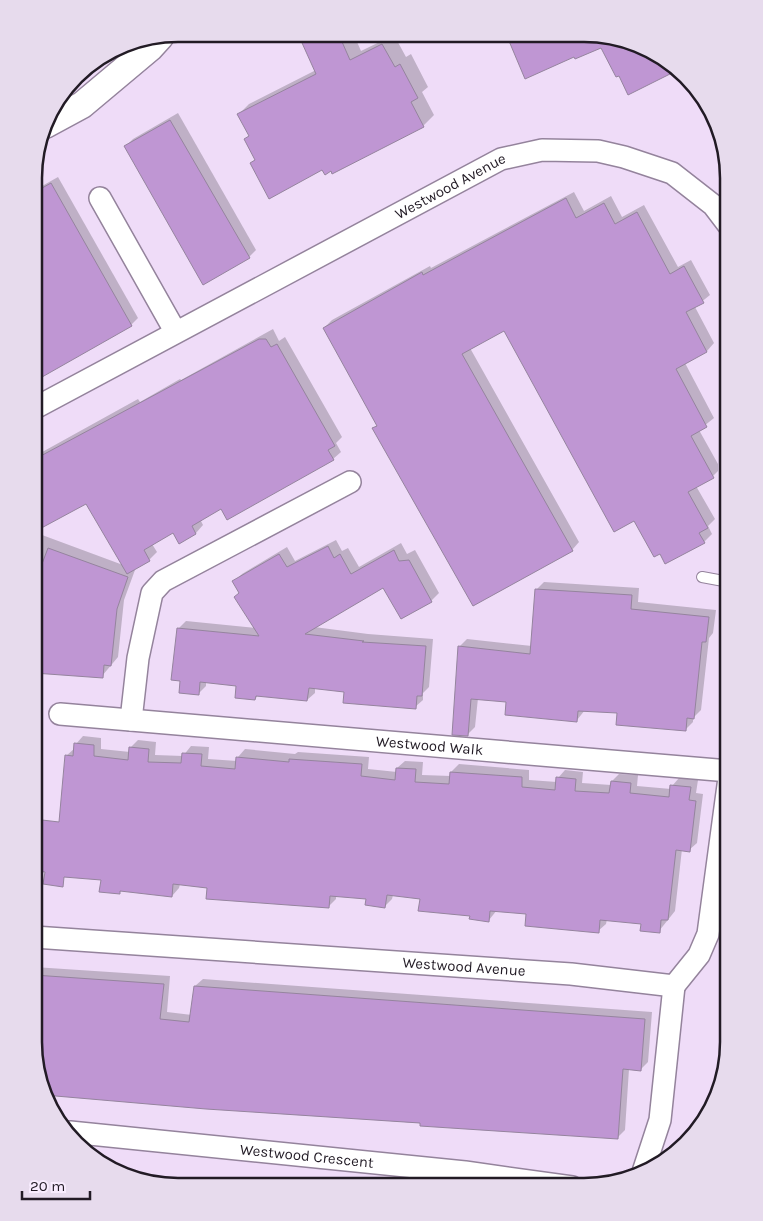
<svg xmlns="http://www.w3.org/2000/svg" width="763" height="1221" font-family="Karla,sans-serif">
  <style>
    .shadow { fill: #0003 }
    .building { fill: #bf96d3; stroke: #95849e }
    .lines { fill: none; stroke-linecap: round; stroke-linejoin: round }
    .service-casing { stroke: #94839c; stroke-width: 12 }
    .minor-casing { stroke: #94839c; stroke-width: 24 }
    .tertiary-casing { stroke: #94839c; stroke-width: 29 }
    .service { stroke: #fff; stroke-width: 10 }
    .minor { stroke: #fff; stroke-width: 21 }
    .tertiary { stroke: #fff; stroke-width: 26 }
    .labels { text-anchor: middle; stroke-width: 4; stroke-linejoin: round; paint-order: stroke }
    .street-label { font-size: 15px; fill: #221b25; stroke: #f8ecfe }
    .rim { fill: none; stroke: #221b25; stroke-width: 2.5 }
  </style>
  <rect width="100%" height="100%" fill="#efdcf8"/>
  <g class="shadow">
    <polygon points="299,35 354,35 361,51 394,35 406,57 411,54 428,87 422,92 434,115 423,126 332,170 251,163 256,159 246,139 250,135 239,114 249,104 316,70"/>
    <polygon points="178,113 256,250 249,257 126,146 133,139"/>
    <polygon points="58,177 138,318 131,325 35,380 35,190"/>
    <polygon points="574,192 584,211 611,196 622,217 644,205 678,267 691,260 710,295 695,307 714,343 707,351 685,363 714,418 699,430 718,464 718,471 710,479 696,486 715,519 708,526 712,534 704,542 660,553 505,329 470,348 579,542 572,550 374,428 377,425 324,328 332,320 430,266 431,268"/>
    <polygon points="273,329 279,341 285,337 342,437 336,443 341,452 333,459 221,507 200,519 203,525 196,533 179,542 173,532 152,544 157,552 149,560 133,569 135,570 124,600 118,657 102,676 34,672 34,532 123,565 86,502 34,531 35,456 138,399 140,402 180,379 181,380"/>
    <polygon points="336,540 342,551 348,548 359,567 401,543 407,554 415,550 439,593 431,601 384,586 314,627 368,634 433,639 429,687 423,693 423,700 415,707 346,691 315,688 315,693 307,700 258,695 255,699 238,685 206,682 206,686 198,694 181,680 178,629 186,621 256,628 234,582 242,574 287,547 295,561"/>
    <polygon points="544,582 639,588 638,602 716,610 713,633 709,638 701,710 693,718 693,722 685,730 619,711 585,710 577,720 508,701 478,698 475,727 467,735 459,647 467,639 532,646 536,590"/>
    <polygon points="83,736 101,738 101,749 130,752 130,748 138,740 156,742 155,755 183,756 191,746 209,747 208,759 237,761 238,757 245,749 295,754 298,752 369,757 368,769 397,772 397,768 405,761 423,762 422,775 451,776 451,772 459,764 529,770 529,780 557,782 558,778 565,770 583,772 582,783 611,785 612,781 619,774 638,775 637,786 671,789 672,786 679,778 698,780 696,793 703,794 697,843 689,850 682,849 675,911 659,931 642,923 607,919 606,924 598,931 528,913 497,910 489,920 421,898 393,895 392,899 385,906 367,898 336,895 336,899 328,907 180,884 179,888 172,896 122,890 119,893 102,879 66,756 75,748 76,744"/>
    <polygon points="34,743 38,743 34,801"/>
    <polygon points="34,967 170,976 167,1012 192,1015 195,986 203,979 652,1012 648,1062 641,1069 629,1069 625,1130 617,1138 44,1095 34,1043"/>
    <polygon points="729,1034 729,1053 711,1100"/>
    <polygon points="136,1177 246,1186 159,1186"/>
  </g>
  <g class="building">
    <polygon points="298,34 339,35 350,60 382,44 395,67 400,64 418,98 411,102 424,127 332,174 331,171 325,175 322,170 269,199 250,163 255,160 244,139 249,136 237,114 316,74"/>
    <polygon points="521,36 613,36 680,69 628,95 619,76 616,77 601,48 575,59 574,57 525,79 509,41"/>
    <polygon points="170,120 250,258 203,285 124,146"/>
    <polygon points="51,183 132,326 35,381 35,192"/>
    <polygon points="566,198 576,218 604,203 615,224 637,212 670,274 684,266 704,303 686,312 707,352 676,369 707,427 691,436 714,478 688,492 708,528 699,533 705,543 665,564 660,554 654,557 634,521 614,532 504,331 462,354 573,551 473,606 372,428 377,426 323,328 422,272 423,275"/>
    <polygon points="259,339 266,339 271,347 277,344 335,446 328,450 334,460 227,520 221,509 192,526 196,534 179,544 173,533 144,550 150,561 127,574 86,504 34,532 35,459"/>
    <polygon points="328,546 334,558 340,554 351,574 394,550 399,561 409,560 432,602 401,619 383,588 305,634 364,641 362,642 426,646 422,696 417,696 416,709 343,703 344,692 309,688 307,701 256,696 255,700 235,698 236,686 200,682 199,695 179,693 180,681 171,680 177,628 259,636 234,597 239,593 232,581 279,554 287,567"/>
    <polygon points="48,548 128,577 117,609 111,666 104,665 103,678 34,673 34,585"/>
    <polygon points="535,589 632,595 631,609 709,617 706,642 702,642 694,719 687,718 686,731 616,725 617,713 578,711 577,722 505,715 506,702 471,699 468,736 452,735 458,646 530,654"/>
    <polygon points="74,743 94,745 94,756 128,760 129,747 149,749 148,762 181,763 182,753 202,754 201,766 235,769 236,757 289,762 289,759 362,764 361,776 395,780 396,768 416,769 415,782 449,784 450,772 522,777 522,787 555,790 556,777 576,779 575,791 609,793 611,781 631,783 630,793 669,797 670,785 691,787 689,800 696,801 690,852 676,850 668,920 661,920 660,933 640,931 641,924 600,920 599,933 525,926 526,914 490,911 489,922 469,919 470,916 418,911 420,899 387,895 385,908 365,905 366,899 330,896 329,908 206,899 207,888 173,884 172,897 120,891 120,894 99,892 101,880 64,877 63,887 43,884 45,872 36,871 42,820 59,822 65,755 73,756"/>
    <polygon points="34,975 164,984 160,1019 189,1022 194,986 645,1019 641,1071 623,1069 618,1139 420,1126 420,1123 206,1109 44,1095 34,1043"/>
  </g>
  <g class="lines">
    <g class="service-casing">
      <polyline id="service" points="702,577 729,582"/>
    </g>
    <g class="minor-casing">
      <g id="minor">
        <polyline points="100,198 175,331"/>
        <path id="s1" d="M35 408 501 159 542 150 598 151 624 157 672 173 713 205 729 226"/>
        <path id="s2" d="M60 714 729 771"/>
        <polyline points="131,720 138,658 152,593 163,581 350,482"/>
        <path id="s3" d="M34 937 571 974 674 986"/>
        <polyline points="674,986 699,955 708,934 729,778"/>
        <path id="s4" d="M70 1132 465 1172 572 1187"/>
        <polyline points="642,1175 660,1120 674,986"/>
      </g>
    </g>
    <g class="tertiary-casing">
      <polyline id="tertiary" points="45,125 82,105 150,48 160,37"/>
    </g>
    <use href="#service" class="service"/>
    <use href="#minor" class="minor"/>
    <use href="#tertiary" class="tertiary"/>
  </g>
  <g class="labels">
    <g class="street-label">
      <text dy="5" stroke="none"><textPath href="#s1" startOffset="471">Westwood Avenue</textPath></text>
      <text dy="5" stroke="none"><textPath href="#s2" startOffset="371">Westwood Walk</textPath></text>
      <text dy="5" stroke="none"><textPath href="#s3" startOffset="431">Westwood Avenue</textPath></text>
      <text dy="5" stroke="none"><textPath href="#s4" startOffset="238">Westwood Crescent</textPath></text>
    </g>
  </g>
  <path d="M0 0H763V1221H0ZM178 42H584A136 136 0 0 1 720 178V1042A136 136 0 0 1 584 1178H178A136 136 0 0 1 42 1042V178A136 136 0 0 1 178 42Z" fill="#e7dbed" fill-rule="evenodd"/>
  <path class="rim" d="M178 42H584A136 136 0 0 1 720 178V1042A136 136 0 0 1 584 1178H178A136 136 0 0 1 42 1042V178A136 136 0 0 1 178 42Z"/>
  <path d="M22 1191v8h68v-8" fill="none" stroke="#221b25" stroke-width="2.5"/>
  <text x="30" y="1191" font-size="15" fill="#221b25" stroke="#f8ecfe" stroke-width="4" paint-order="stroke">20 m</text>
</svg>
